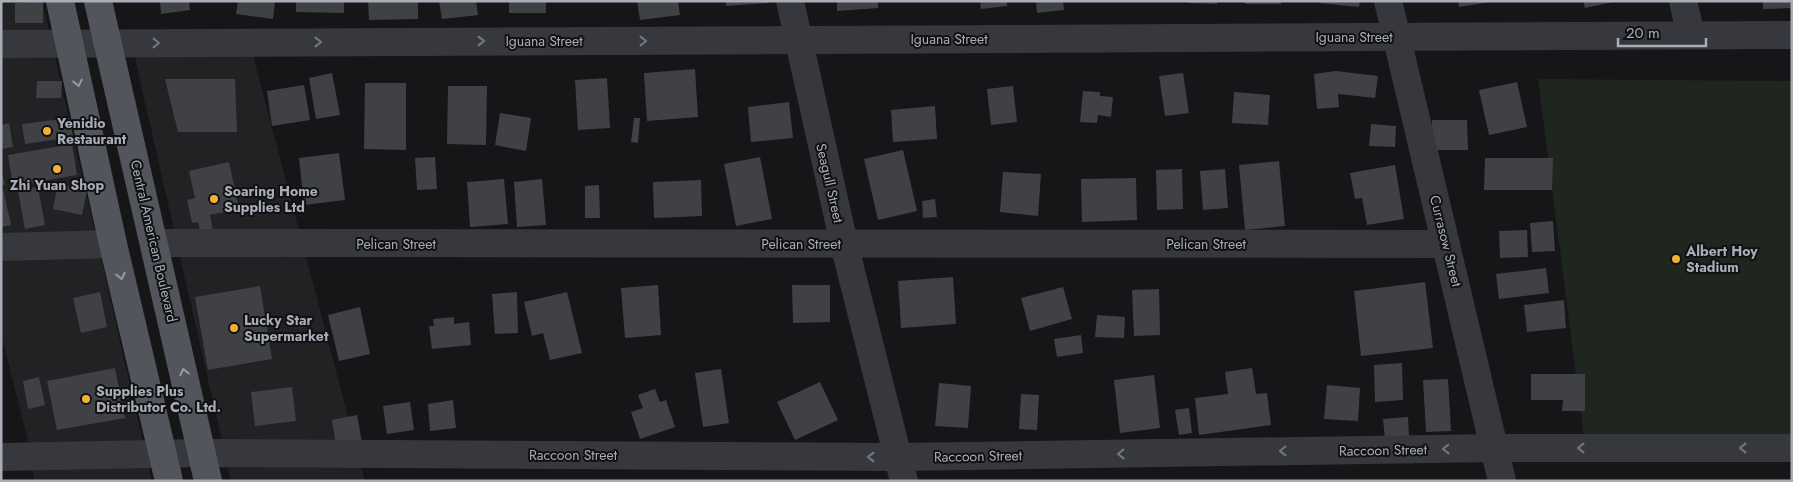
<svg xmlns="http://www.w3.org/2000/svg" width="1793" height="482" font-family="Jost,sans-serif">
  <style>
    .built { fill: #222225 }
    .green { fill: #1e261f }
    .building { fill: #404145 }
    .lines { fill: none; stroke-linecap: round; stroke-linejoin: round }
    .minor { stroke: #37383d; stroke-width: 28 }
    .major { stroke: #53555c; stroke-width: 28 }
    .oneway { stroke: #757881 }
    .oneway2 { stroke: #979ba6 }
    .poi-dot { fill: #f2b134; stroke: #111113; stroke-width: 2 }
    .labels { text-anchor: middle; stroke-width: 4; stroke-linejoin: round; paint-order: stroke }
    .street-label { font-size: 14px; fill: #a8adb8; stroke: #111113 }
    .poi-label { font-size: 14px; font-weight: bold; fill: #a8adb8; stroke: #111113; text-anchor: start }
  </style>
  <rect width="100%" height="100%" fill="#161618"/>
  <g class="built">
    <polygon points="1,1 42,1 152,481 34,481 32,456 1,334"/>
    <polygon points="247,33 365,481 231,481 130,36"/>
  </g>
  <polygon class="green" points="1538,79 1792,81 1792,437 1584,437"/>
  <g class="building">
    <polygon points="160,1 189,1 190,10 161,14"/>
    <polygon points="238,1 275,1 273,19 236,14"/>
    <polygon points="296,1 344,1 344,13 296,12"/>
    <polygon points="368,1 418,1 418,19 369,20"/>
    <polygon points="439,1 476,1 478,15 442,19"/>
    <rect x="509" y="1" width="37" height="12"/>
    <polygon points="637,1 678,1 680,15 640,20"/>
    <polygon points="726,1 769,1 769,3 726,6"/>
    <polygon points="837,1 878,1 878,8 837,11"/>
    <polygon points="980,1 1007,1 1007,6 981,9"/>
    <polygon points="1036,1 1063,1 1064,10 1037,13"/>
    <polygon points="1188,1 1217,1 1217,4 1188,3"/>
    <rect x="1245" y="1" width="36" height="3"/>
    <polygon points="1319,1 1360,1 1359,7 1319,3"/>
    <polygon points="1458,1 1491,1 1491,2 1459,7"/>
    <polygon points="1583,1 1612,1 1613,2 1585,8"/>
    <polygon points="1763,1 1792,1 1792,8 1763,9"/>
    <polygon points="43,2 43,23 15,23 15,3"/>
    <polygon points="695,69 698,117 647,121 644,73"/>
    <polygon points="1336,71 1378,76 1375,98 1338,94 1339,107 1317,109 1314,74"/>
    <polygon points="332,73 340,115 316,119 309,78"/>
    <polygon points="1183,73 1189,113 1165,116 1159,76"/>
    <polygon points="607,78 610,128 578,130 575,80"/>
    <polygon points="165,79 235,79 237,132 178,132"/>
    <polygon points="37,81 62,81 61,98 36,98"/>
    <polygon points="1517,82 1527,127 1489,135 1479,90"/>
    <polygon points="365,83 406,83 406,150 364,149"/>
    <polygon points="304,85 310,120 272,126 267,91"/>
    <polygon points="448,86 487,86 486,145 447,144"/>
    <polygon points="1013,86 1017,122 991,125 987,89"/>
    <polygon points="1083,91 1100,92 1100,96 1113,97 1111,117 1098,115 1097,123 1080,122"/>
    <polygon points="1234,92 1270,95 1268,125 1232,123"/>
    <polygon points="789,102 793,138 751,142 748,107"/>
    <polygon points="935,106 937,139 893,142 891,110"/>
    <polygon points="500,113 531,118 526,151 495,145"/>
    <polygon points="70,118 73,137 25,144 22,124"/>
    <polygon points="634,118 640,118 638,143 631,142"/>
    <polygon points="1432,120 1467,120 1468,150 1432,150"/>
    <polygon points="9,123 13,147 1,149 1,125"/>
    <polygon points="1371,124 1396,126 1395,147 1369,146"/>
    <polygon points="72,144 77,175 13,186 8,155"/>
    <polygon points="903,150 917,211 878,220 864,159"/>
    <polygon points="339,153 345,200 304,205 299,158"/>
    <polygon points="435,157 437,189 417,190 415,158"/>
    <polygon points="760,157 772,219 736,226 724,164"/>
    <polygon points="1485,158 1553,158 1552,190 1484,190"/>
    <polygon points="1279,161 1285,226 1245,230 1239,165"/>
    <polygon points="229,162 239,209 210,215 213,231 201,234 198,222 192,223 187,200 195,198 189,171"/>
    <polygon points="1395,165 1404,219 1367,225 1362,198 1355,199 1350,173"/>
    <polygon points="1182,169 1183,209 1157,210 1156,170"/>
    <polygon points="1225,169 1228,208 1203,210 1200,171"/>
    <polygon points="1,170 5,185 1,185"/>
    <polygon points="1003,172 1041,174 1038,216 1000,212"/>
    <polygon points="1136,178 1137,220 1082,222 1081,179"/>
    <polygon points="504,179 508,224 470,227 467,182"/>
    <polygon points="542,179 546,225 517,227 514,182"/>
    <polygon points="701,180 702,216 654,218 653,182"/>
    <polygon points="58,184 87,190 82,215 53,209"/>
    <polygon points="599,185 600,218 585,218 585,186"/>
    <polygon points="38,187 45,225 25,229 18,191"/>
    <polygon points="3,189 11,225 1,227 1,190"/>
    <polygon points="935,199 937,217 923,218 922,201"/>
    <polygon points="1553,221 1555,251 1532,252 1530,223"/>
    <polygon points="1527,230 1528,257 1500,258 1499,231"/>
    <polygon points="1546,268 1549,293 1499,299 1496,274"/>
    <polygon points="953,277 956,324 901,328 898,281"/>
    <polygon points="1425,282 1433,348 1361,356 1354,291"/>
    <polygon points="658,285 661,335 625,338 621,288"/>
    <polygon points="792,285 830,285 830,322 793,323"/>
    <polygon points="260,286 272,359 208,370 195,297"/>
    <polygon points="1063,287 1072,319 1030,331 1021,298"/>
    <polygon points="1159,289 1160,335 1134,336 1132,290"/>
    <polygon points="100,292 107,327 81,333 73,298"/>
    <polygon points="517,292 518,333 495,334 492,294"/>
    <polygon points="567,292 582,353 550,360 543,333 532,336 524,302"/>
    <polygon points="1564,300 1566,328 1527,332 1524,305"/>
    <polygon points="360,307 370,354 339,361 328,315"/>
    <polygon points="1097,315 1125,317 1124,338 1095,337"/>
    <polygon points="454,317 454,324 469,322 471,345 432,349 429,326 434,326 433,319"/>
    <polygon points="1081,335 1083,353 1057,357 1054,339"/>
    <polygon points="1402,363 1403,400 1375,402 1374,365"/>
    <polygon points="115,368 125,418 57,430 47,381"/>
    <polygon points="1252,368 1256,394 1267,393 1271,425 1199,435 1195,398 1228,394 1225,372"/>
    <polygon points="721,369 729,423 703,427 695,373"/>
    <polygon points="1531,374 1585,374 1585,411 1562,411 1563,400 1531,400"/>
    <polygon points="1154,375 1160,428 1120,433 1114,380"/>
    <polygon points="39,377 45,405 28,409 23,381"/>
    <polygon points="1448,379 1451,431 1426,432 1423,380"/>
    <polygon points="820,382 838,420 795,440 777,402"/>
    <polygon points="939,383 971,386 968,428 935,426"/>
    <polygon points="1327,385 1360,388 1358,421 1324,419"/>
    <polygon points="292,387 296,421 255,426 251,392"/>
    <polygon points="655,389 660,402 666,400 675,427 640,439 631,412 643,408 638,395"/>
    <polygon points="1021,394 1039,395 1037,430 1019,429"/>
    <polygon points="453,400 456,428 430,431 428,404"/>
    <polygon points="410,402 414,430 387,434 383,406"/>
    <polygon points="1189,408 1192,433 1179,435 1175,410"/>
    <polygon points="357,415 362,442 336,446 332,420"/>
    <polygon points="1408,417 1409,437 1385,439 1383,419"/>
  </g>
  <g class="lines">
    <g class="minor">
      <polyline points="790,1 844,244 904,481"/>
      <polyline points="1388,1 1502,481"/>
      <polyline points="1683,1 1691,35"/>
      <polyline points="1,44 1792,35"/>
      <polyline points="155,243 1446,244"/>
      <polyline points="1,247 113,244"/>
      <polyline points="1,457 202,453 899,457 1495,448 1792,448"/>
    </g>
    <g class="major">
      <polyline points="60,1 113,244 169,481"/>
      <polyline points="98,1 208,481"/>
    </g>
  </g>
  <defs><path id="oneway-chevron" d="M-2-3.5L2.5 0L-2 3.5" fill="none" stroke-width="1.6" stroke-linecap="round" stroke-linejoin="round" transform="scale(1.25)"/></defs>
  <g class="oneway">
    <use href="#oneway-chevron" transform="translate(481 41)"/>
    <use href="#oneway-chevron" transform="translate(643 41)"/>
    <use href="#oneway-chevron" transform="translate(318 42)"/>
    <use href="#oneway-chevron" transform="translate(156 43)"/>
    <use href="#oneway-chevron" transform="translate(1581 448) rotate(-180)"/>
    <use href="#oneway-chevron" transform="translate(1743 448) rotate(-180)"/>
    <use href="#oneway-chevron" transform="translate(1446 449) rotate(179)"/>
    <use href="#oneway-chevron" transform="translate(1283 451) rotate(179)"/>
    <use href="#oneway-chevron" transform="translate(1121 454) rotate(179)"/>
    <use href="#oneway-chevron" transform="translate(871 457) rotate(-180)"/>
  </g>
  <g class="oneway2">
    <use href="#oneway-chevron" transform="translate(78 83) rotate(78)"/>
    <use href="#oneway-chevron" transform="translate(121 276) rotate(77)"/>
    <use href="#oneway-chevron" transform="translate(184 372) rotate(-103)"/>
  </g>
  <g class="poi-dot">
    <circle cx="47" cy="131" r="5"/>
    <circle cx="57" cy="169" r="5"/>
    <circle cx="214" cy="199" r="5"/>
    <circle cx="1676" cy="259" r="5"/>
    <circle cx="234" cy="328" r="5"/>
    <circle cx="86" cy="399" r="5"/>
  </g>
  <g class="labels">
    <g class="street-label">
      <text x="1354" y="42">Iguana Street</text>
      <text x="949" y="44">Iguana Street</text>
      <text x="544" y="46">Iguana Street</text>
      <text transform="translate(830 183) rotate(77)" y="5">Seagull Street</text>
      <text transform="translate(154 241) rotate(77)" y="5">Central American Boulevard</text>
      <text transform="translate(1446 241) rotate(76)" y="5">Currasow Street</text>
      <text x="396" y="249">Pelican Street</text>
      <text x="801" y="249">Pelican Street</text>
      <text x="1206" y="249">Pelican Street</text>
      <text transform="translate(1383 450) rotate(-1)" y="5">Raccoon Street</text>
      <text x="573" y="460">Raccoon Street</text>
      <text transform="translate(978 456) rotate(-1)" y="5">Raccoon Street</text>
    </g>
    <g class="poi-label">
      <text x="57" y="128">Yenidio<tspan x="57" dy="16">Restaurant</tspan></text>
      <text x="57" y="190" text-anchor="middle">Zhi Yuan Shop</text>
      <text x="224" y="196">Soaring Home<tspan x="224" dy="16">Supplies Ltd</tspan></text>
      <text x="1686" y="256">Albert Hoy<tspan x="1686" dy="16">Stadium</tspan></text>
      <text x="244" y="325">Lucky Star<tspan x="244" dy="16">Supermarket</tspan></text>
      <text x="96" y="396">Supplies Plus<tspan x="96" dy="16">Distributor Co. Ltd.</tspan></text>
    </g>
  </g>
  <rect width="1793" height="482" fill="none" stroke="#a8adb8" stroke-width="5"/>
  <path d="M1618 38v8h88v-8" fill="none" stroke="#a8adb8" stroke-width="2.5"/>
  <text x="1626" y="38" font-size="15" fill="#a8adb8" stroke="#111113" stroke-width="4" paint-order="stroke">20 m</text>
</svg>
